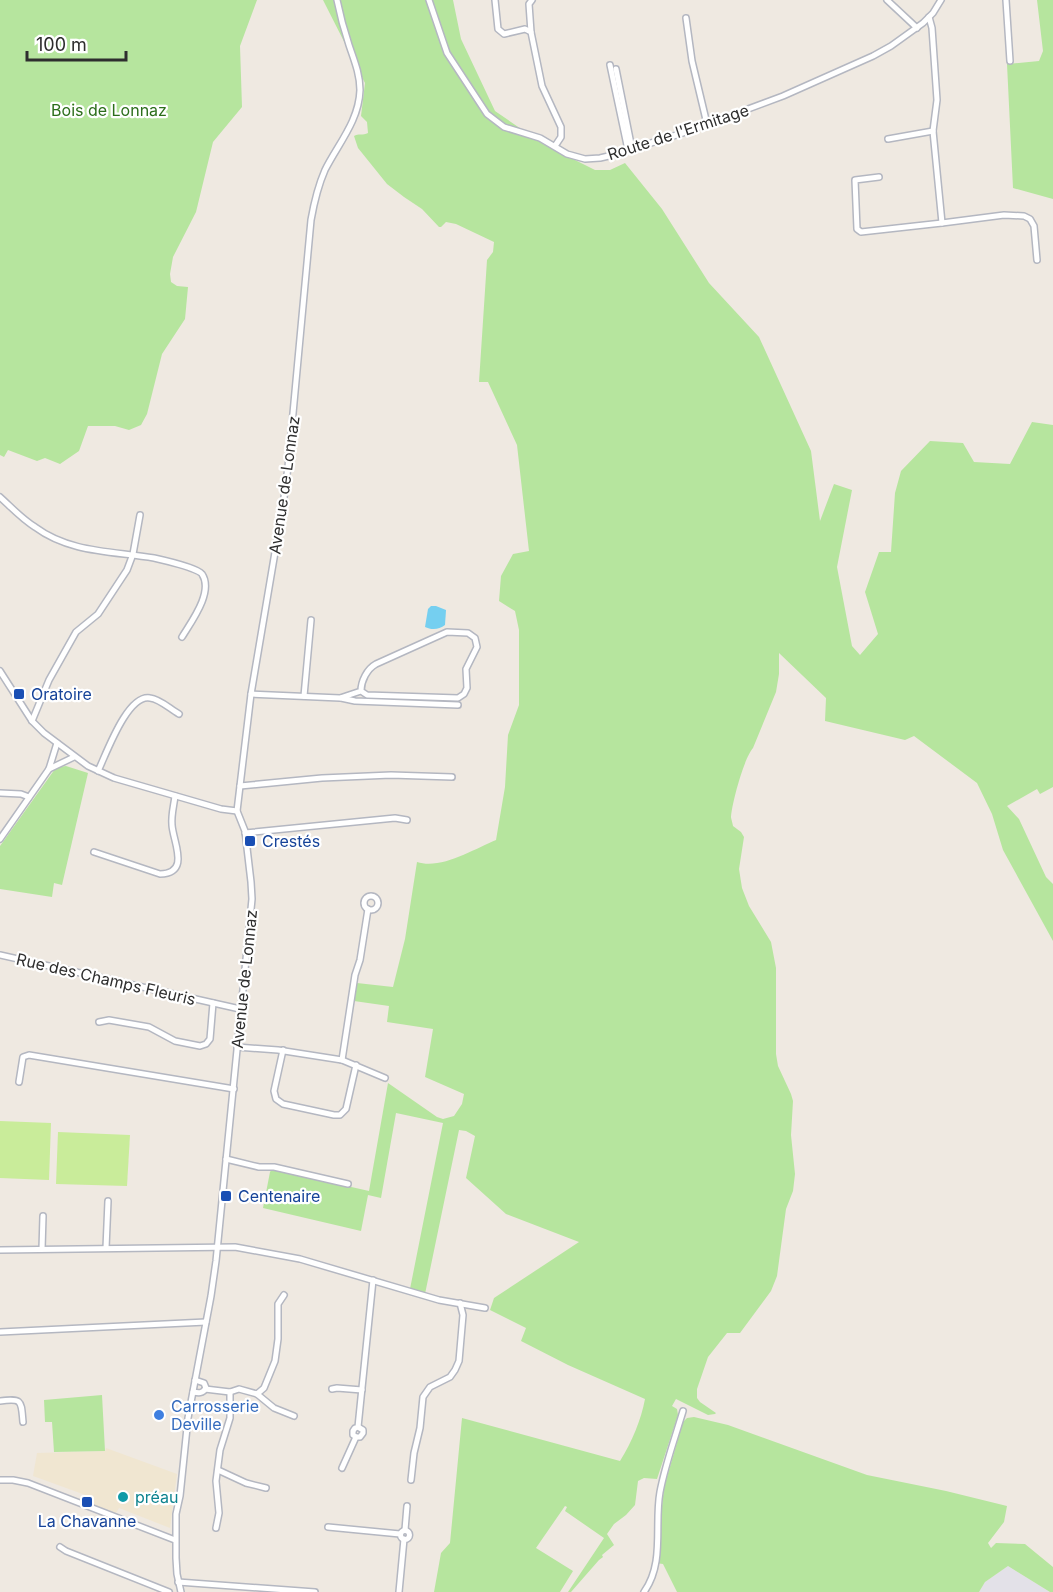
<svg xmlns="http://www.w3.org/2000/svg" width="1053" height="1592" font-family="Inter,sans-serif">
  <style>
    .industrial { fill: #e3e1e8 }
    .education { fill: #f0e6d1 }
    .green { fill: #b6e59e }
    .pitch { fill: #c9ec9a }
    .water { fill: #75cff0 }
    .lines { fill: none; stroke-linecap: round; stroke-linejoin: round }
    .minor-casing { stroke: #b4b7c1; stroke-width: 8 }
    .minor { stroke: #fff; stroke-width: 5 }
    .transit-dot { fill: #1a4fb4; stroke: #fff; stroke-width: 2 }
    .shop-dot { fill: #3f7fe0; stroke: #fff; stroke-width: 2 }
    .culture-dot { fill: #0f9aa8; stroke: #fff; stroke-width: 2 }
    .labels { text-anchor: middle; stroke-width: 4.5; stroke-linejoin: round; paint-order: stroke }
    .park-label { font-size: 16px; fill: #2c6e1b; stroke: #fff }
    .street-label { font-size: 16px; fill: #2e2e2e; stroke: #fff }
    .transit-label { font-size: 16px; fill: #164399; stroke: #fff; text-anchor: start }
    .shop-label { font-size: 16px; fill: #366cbe; stroke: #fff; text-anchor: start }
    .culture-label { font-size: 16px; fill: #0d838f; stroke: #fff; text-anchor: start }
  </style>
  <rect width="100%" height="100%" fill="#efe9e1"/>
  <polygon class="industrial" points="1008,1566 1050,1592 979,1592 985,1582"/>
  <polygon class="education" points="106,1448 177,1474 170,1528 119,1508 116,1513 89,1503 91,1497 33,1476 37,1453 105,1451"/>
  <g class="green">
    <polygon points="0,0 257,0 240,46 242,107 213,142 196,212 173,257 170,274 171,282 177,286 188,287 185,319 162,354 147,414 141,425 129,430 115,426 88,426 79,451 60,464 45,458 37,461 8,450 4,457 0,455"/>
    <path d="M323 0H453L461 39 495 111 543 144 595 170H610L625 163 662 209 709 283 759 337 811 451 820 521 834 484 852 490 837 567 852 646 860 655 878 634 865 592 879 552H891L895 493 901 471 930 441 963 443 974 462 1010 464 1032 422 1053 425V787L1040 794 1037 789 1007 806 1019 819 1046 877 1053 884V941L1003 850 992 814 977 783 914 736 905 740 825 721 826 698 779 653V674L776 692 753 748C744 758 732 803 731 817 731 818 733 825 733 826L741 832 744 837 739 869 742 888 749 906 771 942 776 968V1054L778 1066 791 1094 793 1101 791 1135 795 1174 793 1191 786 1209 777 1276 771 1291 740 1333H727L708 1357 697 1389V1398L700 1402 716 1413 715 1414 708 1415 676 1399 672 1406 677 1409 678 1415 657 1479 644 1478 638 1481 635 1505 626 1515 614 1524 607 1534 614 1545 602 1555 603 1557 599 1560 571 1592H568L604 1538 565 1511 567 1507 565 1506 536 1548 573 1571 560 1592H434L441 1553 450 1543 462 1418 620 1461C632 1442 641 1420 645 1399L568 1365 521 1341 526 1328 490 1310 494 1298 579 1242 506 1214 466 1178 475 1136 466 1131 459 1130 425 1294 410 1289 443 1123 396 1113 381 1198 368 1195 361 1231 263 1208 270 1172 272 1169 369 1191 388 1083 437 1117 443 1119 454 1116 462 1104 464 1094 425 1077 433 1029 387 1022 389 1006 354 1001 357 983 393 987 405 939 417 862C441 870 474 849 496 840L505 787 508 735 519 705V630L515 611 499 601 501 576 513 554 529 551 517 445 488 382H479L487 260 493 252 494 242 456 224 446 222 441 227H439L422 209 404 197 387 184 358 148 354 136C358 133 363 136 368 133L367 122 361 116 365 83Z"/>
    <polygon points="1037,0 1053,0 1053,199 1013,188 1007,64 1039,61 1043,51"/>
    <polygon points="66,766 88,773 62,885 54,883 52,897 0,889 0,846 55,769 59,767"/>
    <polygon points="102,1395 105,1451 54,1452 52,1422 45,1422 44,1400"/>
    <polygon points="694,1417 728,1425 867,1475 946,1491 1007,1506 1004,1522 988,1543 991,1548 996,1543 1025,1544 1053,1567 1053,1592 1050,1592 1008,1566 985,1582 979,1592 677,1592 663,1564 656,1563 664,1487 683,1422 687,1418"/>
  </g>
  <g class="pitch">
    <polygon points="0,1121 51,1123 49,1180 0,1178"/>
    <polygon points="58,1132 130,1135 127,1186 56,1184"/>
  </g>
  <path class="water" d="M431 606H436L446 610 445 625C439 630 431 630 425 627L428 609Z"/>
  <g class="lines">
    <g class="minor-casing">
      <g id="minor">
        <polyline points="429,0 447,53 487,114 504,127 540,138 567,154 585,159 600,158 613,155 689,131 783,96 873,56 891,46 923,23 933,13 941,0"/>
        <polyline points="495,0 498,29 504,34 525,29 531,32 542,86 561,127 561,137 555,146"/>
        <polyline points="887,0 917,28"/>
        <polyline points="1006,0 1010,61"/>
        <polyline points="929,17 932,28 937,100 933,131 942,223 1004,215 1024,216 1030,219 1034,226 1037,260"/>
        <polyline points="686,18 692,61 707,124"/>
        <polyline points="531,32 529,4 532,0"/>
        <polyline points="610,65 628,150"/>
        <polyline points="616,69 632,149"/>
        <polyline points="888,139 933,131"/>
        <polyline points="879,177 855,180 857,229 861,232 942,223"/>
        <path d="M0 497C11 507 22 519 35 527 70 553 113 551 154 558 163 560 197 568 202 574 214 592 191 622 182 637"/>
        <polyline points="0,671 32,721 44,733 88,766 114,778 221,809 237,811"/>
        <path d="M251 694 340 698 361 691 367 695 458 698 464 694 467 688 466 669 477 647 475 638 468 633 447 632 376 664C367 669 361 681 361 691"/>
        <polyline points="304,696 311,620"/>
        <polyline points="341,698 355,701 458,705"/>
        <polyline points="32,721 49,680 76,632 98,614 127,570 133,554 140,515"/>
        <polyline points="49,769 74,757"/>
        <path d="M98 771C106 755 127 694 150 698 160 699 170 709 179 714"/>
        <polyline points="240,786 322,778 391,775 452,777"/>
        <polyline points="0,793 21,794 29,797"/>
        <polyline points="245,833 395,818 407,820"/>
        <polyline points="0,839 49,769 57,743"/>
        <path d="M94 852 160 874C191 873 173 842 172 825 171 815 174 805 175 796"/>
        <circle cx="371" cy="903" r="7"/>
        <polyline points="0,955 240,1009"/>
        <polyline points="99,1022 109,1020 149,1027 175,1041 200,1046 206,1044 210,1039 213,1003"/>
        <polyline points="237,1047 278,1050 342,1060 385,1078"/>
        <polyline points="283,1050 274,1091 276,1099 283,1104 334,1115 340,1115 346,1109 356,1065"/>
        <polyline points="342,1060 355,975 360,960 368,909"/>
        <polyline points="19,1082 23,1057 29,1055 234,1089"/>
        <polyline points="226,1159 259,1167 274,1167 348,1184"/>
        <polyline points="106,1248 108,1201"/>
        <polyline points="42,1249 43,1216"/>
        <polyline points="0,1250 235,1247 300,1259 439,1300 485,1308"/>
        <polyline points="0,1332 206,1322"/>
        <polyline points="205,1389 230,1392 239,1389 257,1394 264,1388 275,1361 278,1339 278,1304 284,1295"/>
        <polyline points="332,1389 337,1388 362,1390"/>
        <path d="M193 1392C198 1393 203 1394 206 1388L204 1383 195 1380"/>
        <polyline points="257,1394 274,1408 294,1416"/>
        <path d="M0 1401C23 1398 21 1401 23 1422"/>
        <polyline points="356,1437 353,1435 353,1431 355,1428 358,1427 373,1280"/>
        <polyline points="342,1468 356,1437 360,1437 363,1433 363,1430 358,1427"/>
        <polyline points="218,1470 246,1483 266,1488"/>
        <polyline points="0,1480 13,1480 28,1483 175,1540"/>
        <polyline points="411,1480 414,1453 420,1428 423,1397 430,1387 450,1377 455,1370 459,1361 463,1315 460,1303"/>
        <polyline points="328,1527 400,1534"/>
        <polyline points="216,1528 219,1513 216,1481 220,1450 230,1418 230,1392"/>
        <polyline points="405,1530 407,1506"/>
        <circle cx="405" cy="1535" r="4.5"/>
        <polyline points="60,1547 66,1551 169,1592"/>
        <polyline points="178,1582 315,1592"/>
        <path d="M181 1592 177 1574 176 1558V1514L180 1496 188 1418 211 1296 216 1261 252 899 251 882 245 831 237 811 251 694 283 505 288 467 311 220C314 203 318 186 325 170 338 144 359 121 360 90 360 74 354 60 349 45 344 30 340 15 337 0"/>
        <polyline points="399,1592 404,1539"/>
        <path d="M644 1592C665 1563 654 1525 660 1492 665 1465 675 1438 683 1411"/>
      </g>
    </g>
    <use href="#minor" class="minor"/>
  </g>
  <g class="transit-dot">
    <rect x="13" y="688" width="12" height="12" rx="3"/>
    <rect x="244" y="835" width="12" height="12" rx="3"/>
    <rect x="220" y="1190" width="12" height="12" rx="3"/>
    <rect x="81" y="1496" width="12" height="12" rx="3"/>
  </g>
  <circle class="shop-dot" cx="159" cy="1415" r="6"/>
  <circle class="culture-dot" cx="123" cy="1497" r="6"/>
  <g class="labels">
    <g class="park-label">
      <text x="109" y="116">Bois de Lonnaz</text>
    </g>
    <g class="street-label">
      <text transform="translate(678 132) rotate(-18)" y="6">Route de l'Ermitage</text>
      <text transform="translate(284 485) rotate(-82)" y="6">Avenue de Lonnaz</text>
      <text transform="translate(106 979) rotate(13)" y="6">Rue des Champs Fleuris</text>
      <text transform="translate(244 979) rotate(-84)" y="6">Avenue de Lonnaz</text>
    </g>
    <g class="transit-label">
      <text x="31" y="700">Oratoire</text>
      <text x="262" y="847">Crestés</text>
      <text x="238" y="1202">Centenaire</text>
      <text x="87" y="1527" text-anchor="middle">La Chavanne</text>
    </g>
    <g class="shop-label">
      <text x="171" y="1412">Carrosserie<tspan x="171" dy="18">Deville</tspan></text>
    </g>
    <g class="culture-label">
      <text x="135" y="1503">préau</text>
    </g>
  </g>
  <path d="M27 51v9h99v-9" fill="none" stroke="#2e2e2e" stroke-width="3"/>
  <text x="36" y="51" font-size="18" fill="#2e2e2e" stroke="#ffffff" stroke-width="4.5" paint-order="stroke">100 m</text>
</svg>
